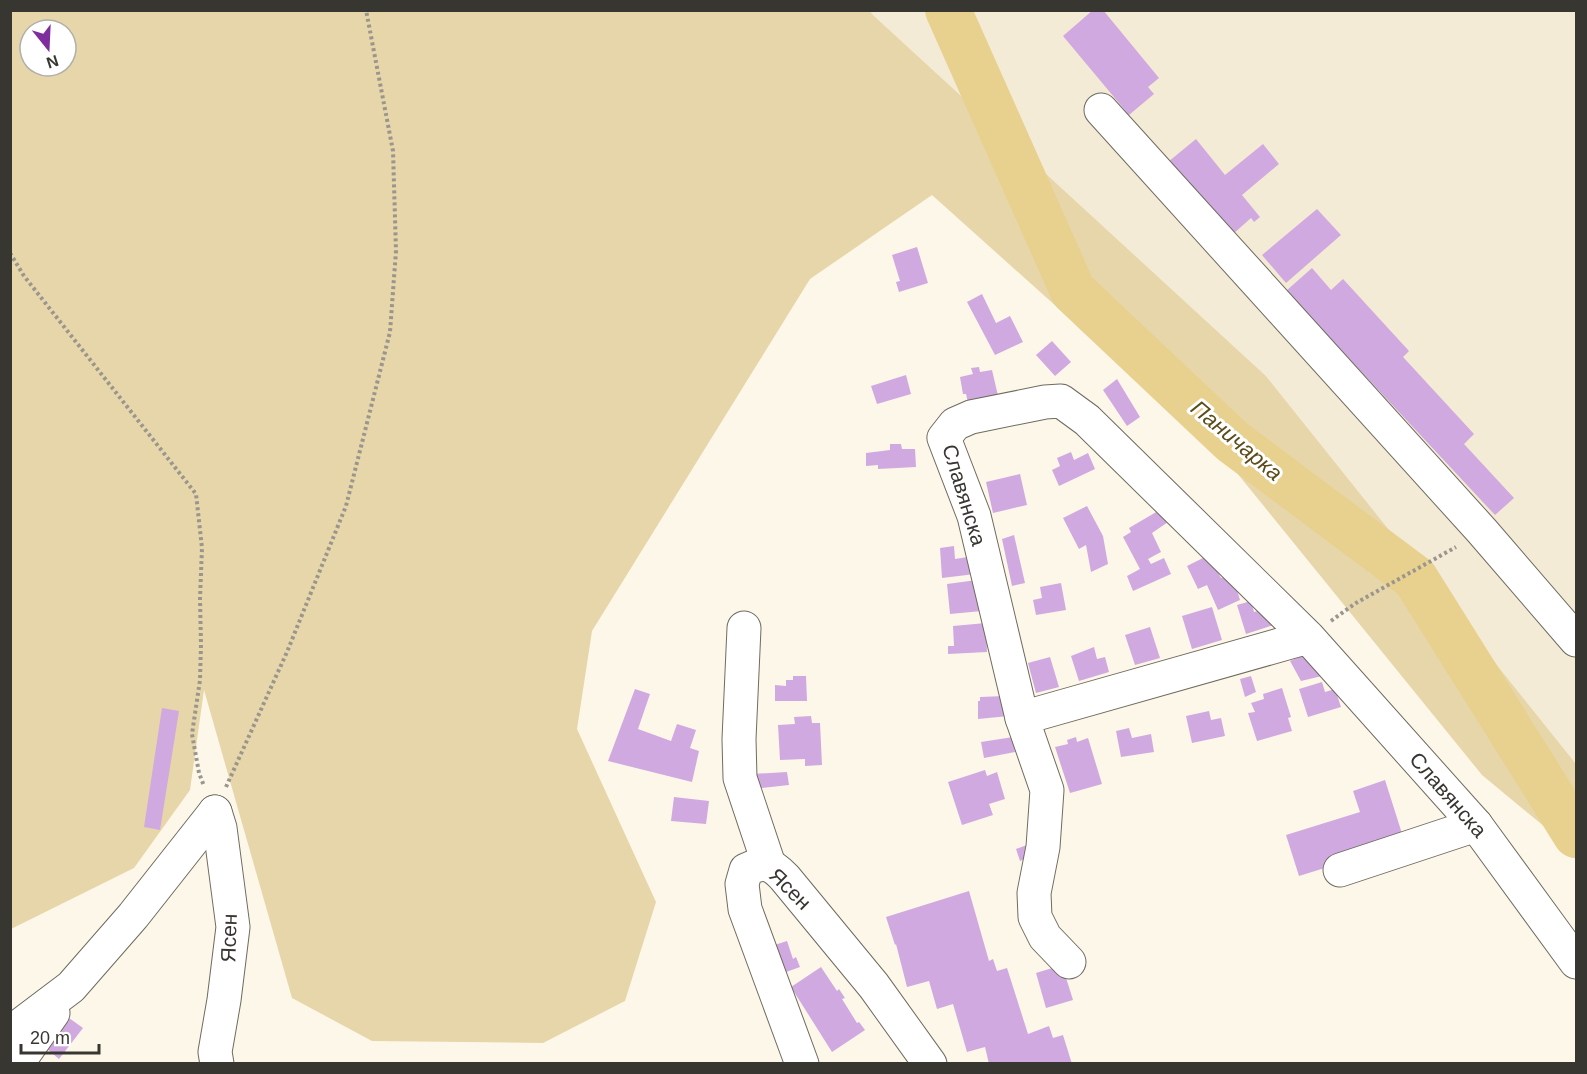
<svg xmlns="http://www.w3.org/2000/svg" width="1587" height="1074" font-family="Arial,sans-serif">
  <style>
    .built { fill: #f3ebd6 }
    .green { fill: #e7d6a9; fill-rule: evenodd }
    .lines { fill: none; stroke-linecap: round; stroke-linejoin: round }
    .river { stroke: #e8d08f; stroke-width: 46 }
    .building { fill: #d0a9e0 }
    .minor-casing { stroke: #6f6b5f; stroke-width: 35 }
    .path { stroke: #9a968d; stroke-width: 4; stroke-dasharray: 3 3; stroke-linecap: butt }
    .minor { stroke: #fff; stroke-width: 33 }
    .labels { text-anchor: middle; stroke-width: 6; stroke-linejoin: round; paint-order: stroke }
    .street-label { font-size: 21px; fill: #383631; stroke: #fff }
    .water-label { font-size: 22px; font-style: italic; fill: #5d4c1b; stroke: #fff }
  </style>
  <rect width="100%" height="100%" fill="#fcf7e9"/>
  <polygon class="built" points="870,11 1576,11 1576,764 1266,376 873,15"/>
  <path class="green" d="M11 11H870L873 15 1266 376 1576 764V841L1563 842 1482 775 1224 457 932 195 810 279 592 631 577 729 656 902 625 1001 543 1043 372 1041 292 998 204 690 190 790 134 868 11 929ZM30 30H66V66H30Z"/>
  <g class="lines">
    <polyline class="river" points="948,10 1073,291 1232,441 1415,578 1576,835"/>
  </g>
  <g class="building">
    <polygon points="1093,10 1103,10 1159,78 1148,87 1154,94 1129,115 1063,36"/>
    <polygon points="1196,139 1225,175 1263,144 1279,164 1242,195 1260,217 1254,222 1251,218 1233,234 1168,162"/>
    <polygon points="1317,209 1341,235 1286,283 1262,255"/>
    <polygon points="917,247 928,283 899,292 896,282 900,281 892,255"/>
    <polygon points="1312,268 1331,290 1343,279 1409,351 1403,357 1474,434 1464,444 1514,498 1495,515 1286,291"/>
    <polygon points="982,294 996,323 1010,316 1023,342 995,355 967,302"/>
    <polygon points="1052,341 1071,362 1055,376 1036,355"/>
    <polygon points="979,367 980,372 992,370 999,400 969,407 966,394 963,394 960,377 973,374 971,368"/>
    <polygon points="906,375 911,394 877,404 871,386"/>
    <polygon points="1117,379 1140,417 1127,426 1103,390"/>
    <polygon points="890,444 901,444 902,449 915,449 916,467 878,469 878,465 866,466 866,453 890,450"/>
    <polygon points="1071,452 1074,460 1088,453 1095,469 1059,486 1052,470 1060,466 1057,458"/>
    <polygon points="1020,474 1027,505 993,513 986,482"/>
    <polygon points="1087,506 1103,536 1108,564 1091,572 1086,545 1079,549 1063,518"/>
    <polygon points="1163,508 1171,520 1152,533 1161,552 1148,559 1151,564 1164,558 1171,574 1133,591 1127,576 1140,569 1123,537 1131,532 1129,528"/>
    <polygon points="1014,535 1025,583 1012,586 1002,539"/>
    <polygon points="954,546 955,559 974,556 975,574 942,578 940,548"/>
    <polygon points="1209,555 1221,578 1232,574 1240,600 1218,610 1207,585 1198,589 1187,566"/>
    <polygon points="977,580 982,611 950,614 947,584"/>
    <polygon points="1061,583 1066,610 1036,615 1033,600 1042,598 1040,587"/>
    <polygon points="1251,601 1254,612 1272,607 1277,624 1246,634 1237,605"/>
    <polygon points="1212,607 1222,640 1192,649 1182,616"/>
    <polygon points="986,623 987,652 948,654 948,646 954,646 953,626"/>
    <polygon points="1150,627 1160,658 1135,665 1125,635"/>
    <polygon points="1094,647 1097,659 1105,657 1109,672 1079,681 1071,656"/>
    <polygon points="1306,654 1322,676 1301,681 1290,661"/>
    <polygon points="1050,657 1059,687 1036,693 1028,663"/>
    <polygon points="793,676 806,676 807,701 775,701 775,685 786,686 786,680 793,680"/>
    <polygon points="1251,676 1256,692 1245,697 1240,679"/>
    <polygon points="1322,682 1325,692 1335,689 1341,707 1308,717 1299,689"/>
    <polygon points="1282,688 1291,717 1288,718 1292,731 1257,741 1248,713 1255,712 1251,703 1264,699 1263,694"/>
    <polygon points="635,689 650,694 638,729 671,741 677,724 696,730 690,748 699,751 692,782 608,761"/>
    <polygon points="1005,696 1009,716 978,719 978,701 980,701 980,697"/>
    <polygon points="162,708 179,711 160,830 144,827"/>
    <polygon points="1209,711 1211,720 1221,718 1225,736 1192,743 1186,716"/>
    <polygon points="811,716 812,723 820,723 822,765 805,766 805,759 780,760 778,725 795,724 794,717"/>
    <polygon points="1129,728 1132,738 1151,734 1154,752 1121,757 1116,731"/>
    <polygon points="1013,737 1015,752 984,758 981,742"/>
    <polygon points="1076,737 1077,742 1088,738 1102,784 1070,793 1055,747 1068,744 1067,740"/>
    <polygon points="985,770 987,776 997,772 1005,799 989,804 993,815 962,825 948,782"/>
    <polygon points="787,772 789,785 753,789 752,774"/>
    <polygon points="1385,780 1405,843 1299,876 1286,835 1360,812 1353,791"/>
    <polygon points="674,797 709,801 706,824 671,821"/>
    <polygon points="1027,845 1032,856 1020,861 1016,849"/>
    <polygon points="969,891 989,961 993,959 997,971 1007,968 1028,1034 1049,1026 1053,1038 1063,1035 1072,1064 989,1064 985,1047 967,1052 953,1004 937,1009 929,981 907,987 896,944 895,945 886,917"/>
    <polygon points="787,941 793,959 796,957 800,967 775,976 765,948"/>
    <polygon points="1062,965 1073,1000 1046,1008 1036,973"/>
    <polygon points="821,967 837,991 839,989 845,998 842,999 857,1023 859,1022 865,1030 832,1052 791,987"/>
    <polygon points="69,1018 83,1028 59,1059 46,1048"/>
  </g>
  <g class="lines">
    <g class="minor-casing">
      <g id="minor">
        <polyline points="1101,110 1482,531 1576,640"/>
        <polyline points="744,628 739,739 740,778 769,865"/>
        <polyline points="1308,637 1022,718 974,516 944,438 955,424 971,417 1045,402 1061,401 1087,420 1308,637 1476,825 1576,962"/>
        <polyline points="1022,718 1047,790 1043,847 1034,893 1035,917 1045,937 1069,962"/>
        <polyline points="215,812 220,828 233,927 224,1000 215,1052 217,1064"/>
        <polyline points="1340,870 1476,825"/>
        <polyline points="10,1033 71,987 133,916 215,812"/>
        <polyline points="17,1064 53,1013"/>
        <path d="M802 1064 745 909 742 884 746 870C764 861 771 863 785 878L874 986 930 1064"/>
      </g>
    </g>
    <g class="path">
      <polyline points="10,253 24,276 196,494 202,548 200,599 201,645 200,680 192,734 199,773 204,786"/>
      <polyline points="1331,621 1356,603 1456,547"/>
      <polyline points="226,787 287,652 346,506 390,332 396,251 393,151 366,10"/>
    </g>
    <use href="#minor" class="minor"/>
  </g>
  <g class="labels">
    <g class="street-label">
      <text transform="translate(964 495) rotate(73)" y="7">Славянска</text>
      <text transform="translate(1448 795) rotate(49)" y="7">Славянска</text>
      <text transform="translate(790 889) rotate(45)" y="7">Ясен</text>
      <text transform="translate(229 938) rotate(-88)" y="7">Ясен</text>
    </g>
    <g class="water-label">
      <text transform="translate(1237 440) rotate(40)" y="8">Паничарка</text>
    </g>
  </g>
  <rect width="1587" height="1074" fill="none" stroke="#383631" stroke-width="24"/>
  <g transform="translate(48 48) rotate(162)"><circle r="28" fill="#ffffff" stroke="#afafad" stroke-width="1.5"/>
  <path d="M0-4.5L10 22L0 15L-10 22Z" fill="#7f2d9c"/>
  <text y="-9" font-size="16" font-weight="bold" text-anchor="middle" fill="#383631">N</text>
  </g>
  <path d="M21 1044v9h78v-9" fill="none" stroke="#383631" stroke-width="3"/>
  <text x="30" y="1044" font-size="18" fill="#383631" stroke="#ffffff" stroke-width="4.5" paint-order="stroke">20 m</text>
</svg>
